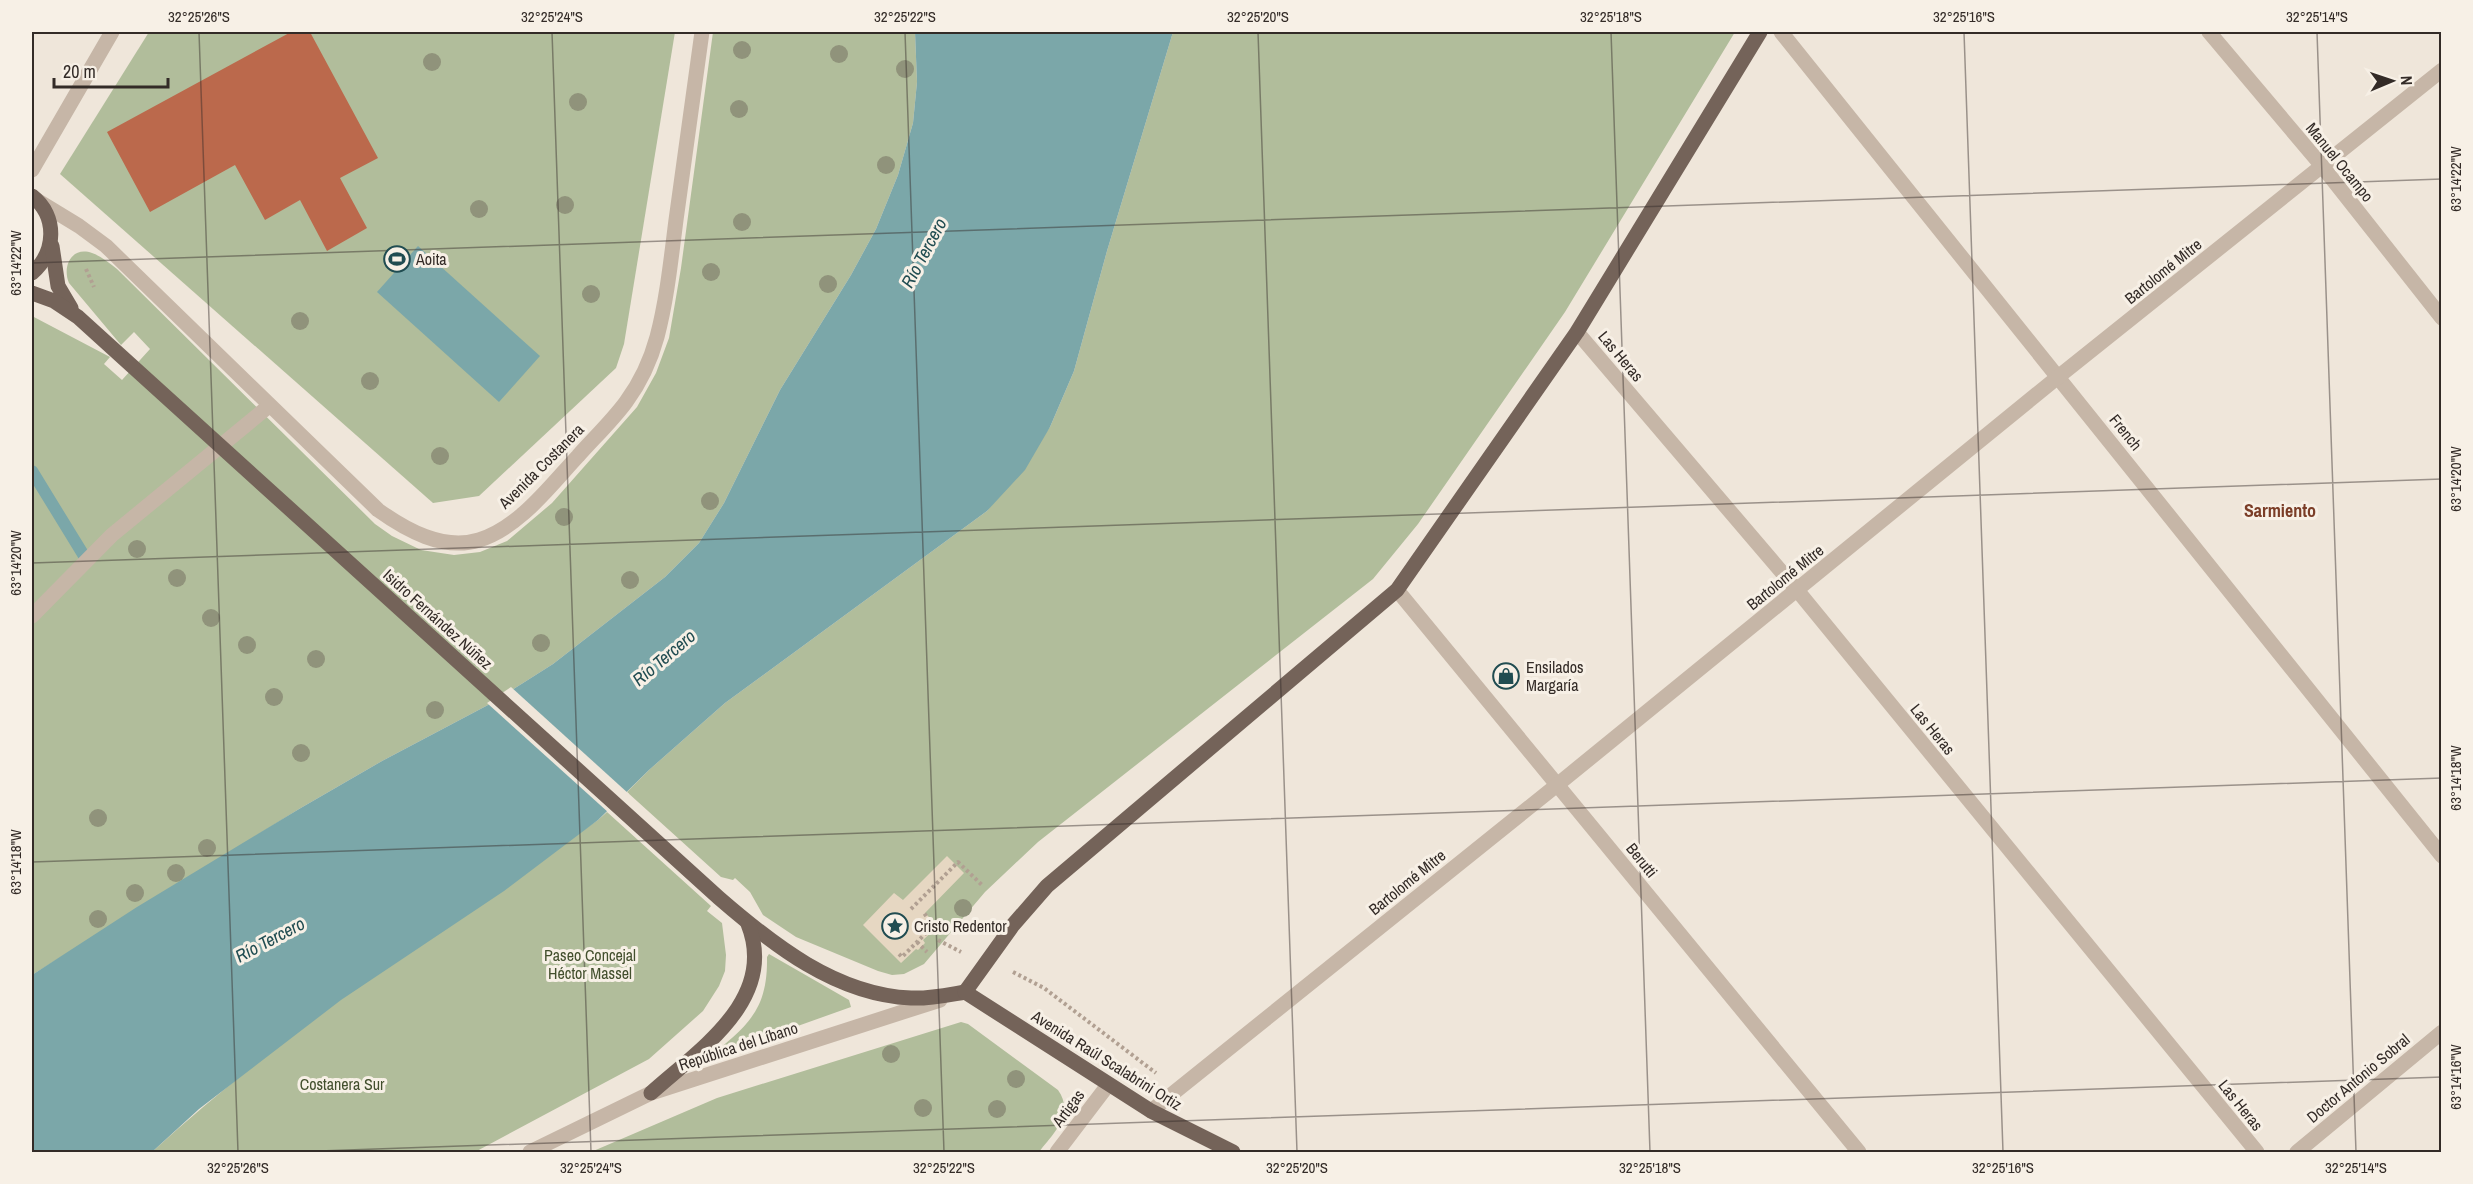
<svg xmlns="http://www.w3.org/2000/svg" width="2473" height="1184" font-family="'Archivo Narrow',sans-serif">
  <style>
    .green { fill: #b1bd9b }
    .plaza { fill: #e6d7c2 }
    .water { fill: #7ba7a9 }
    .pier { fill: #efe6da }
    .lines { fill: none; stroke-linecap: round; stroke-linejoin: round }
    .stream { stroke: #7ba7a9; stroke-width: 12 }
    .building { fill: #bb694c }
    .path { stroke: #b1a092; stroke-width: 4; stroke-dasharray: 3 3; stroke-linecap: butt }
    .minor { stroke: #c6b6a7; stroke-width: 15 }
    .major { stroke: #746359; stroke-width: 15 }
    .tree { fill: #90937b }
    .ticks { fill: none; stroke: #332b27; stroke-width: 1.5; stroke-opacity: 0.45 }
    .labels { text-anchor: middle; stroke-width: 6; stroke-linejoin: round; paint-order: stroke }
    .street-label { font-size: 16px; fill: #332b27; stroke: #f7f0e6 }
    .poi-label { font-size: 16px; fill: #332b27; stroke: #f7f0e6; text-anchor: start }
    .park-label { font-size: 16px; fill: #424f2d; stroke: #f7f0e6 }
    .water-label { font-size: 18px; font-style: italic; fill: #204c51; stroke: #f7f0e6 }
    .neighbourhood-label { font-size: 18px; font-weight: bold; fill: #7b3d27; stroke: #f7f0e6 }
    .neatline { fill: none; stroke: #332b27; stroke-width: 2 }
    .ticks-label { font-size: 15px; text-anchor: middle; fill: #332b27 }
  </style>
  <rect width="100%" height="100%" fill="#efe6da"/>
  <g class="green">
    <polygon points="149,32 675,32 624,344 616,368 479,496 433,503 60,174"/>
    <path d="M713 32H915L917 82 913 123 898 175 876 229 851 275 780 390 724 503 699 543 665 577 553 664 488 705 382 761 299 809 32 975V316L110 357 104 364 122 380 150 349 134 332 121 345 69 283C62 267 71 246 92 253 101 256 109 263 117 269L375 524 392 536 421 550 454 555 480 552 507 541 552 503 637 407 656 373 669 338 681 268Z"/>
    <polygon points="1173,32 1735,32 1565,312 1418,524 1373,579 1038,842 985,892 924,964 904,974 892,975 878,971 796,937 763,915 750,892 735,878 733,880 721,877 627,792 649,770 725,703 987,511 1050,427 1074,371 1107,251"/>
    <path d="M607 812 711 906 707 911 722 923 726 955 725 971 719 986 703 1011 649 1059 475 1152H152C288 1027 446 926 598 820Z"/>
    <path d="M769 954 849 1000 851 1007 708 1058C747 1026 768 1011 767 957Z"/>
    <path d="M961 1022 968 1024 1058 1090C1075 1114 1053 1134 1039 1152H591L717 1098Z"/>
  </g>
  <polygon class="plaza" points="947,856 964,873 925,913 938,926 923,940 925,943 918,950 916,949 901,963 863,925 894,893 903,900"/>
  <g class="water">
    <polygon points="915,32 1173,32 1107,251 1074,371 1050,427 1025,470 987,511 725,703 649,770 598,820 504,891 341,1000 199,1109 152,1152 32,1152 32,975 137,907 299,809 382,761 488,705 553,664 665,577 699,543 724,503 780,390 851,275 876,229 898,175 913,123 917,82"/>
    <polygon points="418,246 540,356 499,402 377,292"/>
  </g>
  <polygon class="pier" points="511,687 629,794 609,813 487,703"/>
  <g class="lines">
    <polyline class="stream" points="32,471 86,559"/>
  </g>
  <polygon class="building" points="291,32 310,32 378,158 340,178 367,228 327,251 300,200 265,220 235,165 150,212 107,132"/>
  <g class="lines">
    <g class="path">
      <polyline points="86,269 94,287"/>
      <polyline points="911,909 958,862 983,886"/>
      <polyline points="938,940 961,952"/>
      <polyline points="917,942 927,952"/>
      <polyline points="899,954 902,957 933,926 924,913"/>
      <polyline points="1013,972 1044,988 1156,1073"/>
    </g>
    <g class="minor">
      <polyline points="1781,32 2442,856"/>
      <polyline points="2209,32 2322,166 2442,318"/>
      <polyline points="32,170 112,32"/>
      <path d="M38 201 79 226 106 246 378 510C406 530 443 551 479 540 520 527 550 486 578 456 594 438 612 421 626 402 640 383 651 359 657 337 667 299 671 259 676 220 685 157 694 94 702 32"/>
      <polyline points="1577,332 1797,590 2257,1152"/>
      <polyline points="1397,590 1859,1152"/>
      <polyline points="32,616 112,535 269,406"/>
      <polyline points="1151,1111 1557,785 2058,377 2442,70"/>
      <polyline points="530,1152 651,1093 940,1000"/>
      <polyline points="1057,1152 1108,1085"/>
      <polyline points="2297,1152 2442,1032"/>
    </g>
    <g class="major">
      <path d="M32 196C58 216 56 253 32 273"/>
      <polyline points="52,246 58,286 71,308"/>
      <path d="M32 293 54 301 78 317 719 898C772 944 836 995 911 998 929 999 947 995 965 992"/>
      <polyline points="965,992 1013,925 1047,886 1397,590 1577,332 1760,32"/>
      <polyline points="965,992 1151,1111 1233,1152"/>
      <path d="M651 1093C700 1049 778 999 748 924"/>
    </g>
  </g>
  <g class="tree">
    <circle cx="742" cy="50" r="9"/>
    <circle cx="839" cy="54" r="9"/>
    <circle cx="432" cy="62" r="9"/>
    <circle cx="905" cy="69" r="9"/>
    <circle cx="578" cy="102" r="9"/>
    <circle cx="739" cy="109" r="9"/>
    <circle cx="886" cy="165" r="9"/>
    <circle cx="565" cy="205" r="9"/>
    <circle cx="479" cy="209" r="9"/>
    <circle cx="742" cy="222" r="9"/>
    <circle cx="711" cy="272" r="9"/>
    <circle cx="828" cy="284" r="9"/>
    <circle cx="591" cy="294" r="9"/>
    <circle cx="300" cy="321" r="9"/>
    <circle cx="370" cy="381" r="9"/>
    <circle cx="440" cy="456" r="9"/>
    <circle cx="710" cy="501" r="9"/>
    <circle cx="564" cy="517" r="9"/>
    <circle cx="137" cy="549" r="9"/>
    <circle cx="177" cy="578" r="9"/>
    <circle cx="630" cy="580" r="9"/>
    <circle cx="211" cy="618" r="9"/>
    <circle cx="541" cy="643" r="9"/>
    <circle cx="247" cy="645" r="9"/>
    <circle cx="316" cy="659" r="9"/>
    <circle cx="274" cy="697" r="9"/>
    <circle cx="435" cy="710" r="9"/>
    <circle cx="301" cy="753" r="9"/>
    <circle cx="98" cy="818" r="9"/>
    <circle cx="207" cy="848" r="9"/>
    <circle cx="176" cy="873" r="9"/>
    <circle cx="135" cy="893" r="9"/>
    <circle cx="963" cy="908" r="9"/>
    <circle cx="98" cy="919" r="9"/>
    <circle cx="891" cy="1054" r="9"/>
    <circle cx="1016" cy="1079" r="9"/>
    <circle cx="923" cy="1108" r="9"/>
    <circle cx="997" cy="1109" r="9"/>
  </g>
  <path class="ticks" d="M199 32 238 1152M552 32 591 1152M905 32 944 1152M1258 32 1297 1152M1611 32 1650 1152M1964 32 2003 1152M2317 32 2356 1152M32 263 2442 179M32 563 2442 479M32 862 2442 778M291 1152 2442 1077"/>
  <defs>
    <g id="stadium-ring" transform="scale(1.35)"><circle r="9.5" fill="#f7f0e6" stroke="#204c51" stroke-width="1.5"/><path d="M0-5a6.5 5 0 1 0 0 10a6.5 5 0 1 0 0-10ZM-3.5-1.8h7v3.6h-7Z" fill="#204c51"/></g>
    <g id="shop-ring" transform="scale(1.35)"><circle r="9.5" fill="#f7f0e6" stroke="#204c51" stroke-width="1.5"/><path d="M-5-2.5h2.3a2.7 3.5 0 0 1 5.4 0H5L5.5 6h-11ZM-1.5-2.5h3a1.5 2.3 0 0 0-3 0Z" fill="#204c51"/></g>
    <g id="sight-ring" transform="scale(1.35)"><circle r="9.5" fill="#f7f0e6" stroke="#204c51" stroke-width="1.5"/><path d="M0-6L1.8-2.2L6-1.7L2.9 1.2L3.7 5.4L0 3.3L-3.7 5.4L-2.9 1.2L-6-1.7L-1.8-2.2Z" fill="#204c51"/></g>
  </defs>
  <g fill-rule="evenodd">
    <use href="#stadium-ring" x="397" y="259"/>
    <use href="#shop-ring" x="1506" y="676"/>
    <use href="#sight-ring" x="895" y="926"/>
  </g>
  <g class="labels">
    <g class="street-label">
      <text transform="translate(2340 162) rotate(51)" y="6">Manuel Ocampo</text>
      <text transform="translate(2163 271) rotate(-39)" y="6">Bartolomé Mitre</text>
      <text transform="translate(1621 356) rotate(50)" y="6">Las Heras</text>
      <text transform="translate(2126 432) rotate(51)" y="6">French</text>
      <text transform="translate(541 466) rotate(-45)" y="6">Avenida Costanera</text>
      <text transform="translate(1785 577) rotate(-39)" y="6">Bartolomé Mitre</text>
      <text transform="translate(438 619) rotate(42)" y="6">Isidro Fernández Núñez</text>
      <text transform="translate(1933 729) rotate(51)" y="6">Las Heras</text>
      <text transform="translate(1642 860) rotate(51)" y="6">Berutti</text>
      <text transform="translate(1407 882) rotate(-39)" y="6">Bartolomé Mitre</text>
      <text transform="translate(738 1046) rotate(-18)" y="6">República del Líbano</text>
      <text transform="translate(1107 1060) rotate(32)" y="6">Avenida Raúl Scalabrini Ortiz</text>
      <text transform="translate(2358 1078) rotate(-40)" y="6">Doctor Antonio Sobral</text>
      <text transform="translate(2241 1105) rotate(51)" y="6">Las Heras</text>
      <text transform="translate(1068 1108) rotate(-53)" y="6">Artigas</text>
    </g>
    <g class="poi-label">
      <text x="416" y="265">Aoita</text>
      <text x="1526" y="673">Ensilados<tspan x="1526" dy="18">Margaría</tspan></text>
      <text x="914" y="932">Cristo Redentor</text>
    </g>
    <g class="park-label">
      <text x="590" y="961">Paseo Concejal<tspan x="590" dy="18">Héctor Massel</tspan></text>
      <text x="342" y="1090">Costanera Sur</text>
    </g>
    <g class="water-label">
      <text transform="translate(924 253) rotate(-62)" y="6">Río Tercero</text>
      <text transform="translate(664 658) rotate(-40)" y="6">Río Tercero</text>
      <text transform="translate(270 940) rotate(-28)" y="6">Río Tercero</text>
    </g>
    <g class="neighbourhood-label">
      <text x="2280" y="517">Sarmiento</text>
    </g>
  </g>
  <rect width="2473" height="1184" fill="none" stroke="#f7f0e6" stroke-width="66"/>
  <g transform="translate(2392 81) rotate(88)" stroke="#f7f0e6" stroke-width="4.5" paint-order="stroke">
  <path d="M0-4.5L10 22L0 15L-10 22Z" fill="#332b27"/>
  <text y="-9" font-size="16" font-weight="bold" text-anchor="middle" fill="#332b27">N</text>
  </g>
  <path d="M54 78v9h114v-9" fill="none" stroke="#332b27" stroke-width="3"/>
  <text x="63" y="78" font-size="18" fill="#332b27" stroke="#f7f0e6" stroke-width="4.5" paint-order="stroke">20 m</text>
  <rect x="33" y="33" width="2407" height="1118" class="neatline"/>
  <g class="ticks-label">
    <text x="199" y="22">32°25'26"S</text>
    <text x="552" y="22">32°25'24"S</text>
    <text x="905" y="22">32°25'22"S</text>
    <text x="1258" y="22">32°25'20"S</text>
    <text x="1611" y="22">32°25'18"S</text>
    <text x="1964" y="22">32°25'16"S</text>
    <text x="2317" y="22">32°25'14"S</text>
    <text transform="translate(2456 179) rotate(-90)" y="5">63°14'22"W</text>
    <text transform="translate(16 263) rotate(-90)" y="5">63°14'22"W</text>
    <text transform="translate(2456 479) rotate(-90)" y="5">63°14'20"W</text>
    <text transform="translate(16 563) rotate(-90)" y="5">63°14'20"W</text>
    <text transform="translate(2456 778) rotate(-90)" y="5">63°14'18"W</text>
    <text transform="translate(16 862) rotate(-90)" y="5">63°14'18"W</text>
    <text transform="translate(2456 1077) rotate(-90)" y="5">63°14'16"W</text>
    <text x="238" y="1173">32°25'26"S</text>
    <text x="591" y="1173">32°25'24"S</text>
    <text x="944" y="1173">32°25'22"S</text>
    <text x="1297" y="1173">32°25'20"S</text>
    <text x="1650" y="1173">32°25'18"S</text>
    <text x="2003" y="1173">32°25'16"S</text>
    <text x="2356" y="1173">32°25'14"S</text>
  </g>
</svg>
